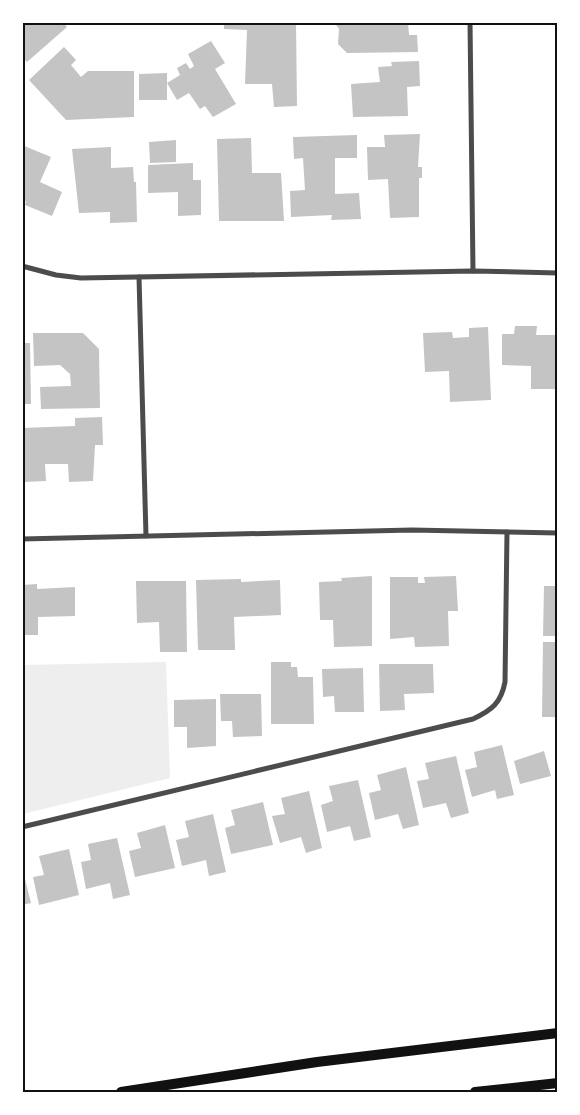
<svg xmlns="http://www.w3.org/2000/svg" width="580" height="1115" font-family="Jost,sans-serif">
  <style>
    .green { fill: #eee }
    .building { fill: #c4c4c4 }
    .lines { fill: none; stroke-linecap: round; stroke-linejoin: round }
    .minor { stroke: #4c4c4c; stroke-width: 5 }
    .secondary { stroke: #111; stroke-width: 10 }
    .neatline { fill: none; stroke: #111; stroke-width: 2 }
  </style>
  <rect width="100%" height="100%" fill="#fff"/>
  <polygon class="green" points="166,662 170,778 23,814 23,665"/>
  <g class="building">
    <polygon points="22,22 63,22 67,27 27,62 22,57"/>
    <polygon points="224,22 296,22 297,106 274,107 272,84 245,84 247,30 224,29"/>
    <polygon points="334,22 408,22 409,35 417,35 418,52 347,53 338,44 339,29"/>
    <polygon points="211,41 225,63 215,69 236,104 213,117 205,106 200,109 189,93 177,100 167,83 180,75 177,68 186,63 190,69 194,66 188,54"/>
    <polygon points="64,47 76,60 71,65 81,77 88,71 134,71 134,117 66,120 29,80"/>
    <polygon points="419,61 420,86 407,87 408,116 353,117 351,84 380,82 378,67 392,66 391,62"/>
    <polygon points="167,73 167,100 139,100 139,74"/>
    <polygon points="420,134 418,167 422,167 422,178 419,178 419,217 390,218 388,179 368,180 367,147 385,147 384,135"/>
    <polygon points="357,135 357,158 335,158 335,194 359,193 361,219 331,220 332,215 291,217 290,191 305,190 303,158 294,159 293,137"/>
    <polygon points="251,138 252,173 281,173 284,221 219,221 217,139"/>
    <polygon points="176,140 176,162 150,163 149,142"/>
    <polygon points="22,145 51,157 40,182 62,192 52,216 25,205 26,201 22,200"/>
    <polygon points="111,147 111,168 133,167 134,182 136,182 137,222 110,223 110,212 79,213 72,149"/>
    <polygon points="193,163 193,180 201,180 201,215 178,216 178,192 148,193 148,165"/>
    <polygon points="515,326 537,326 536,335 558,335 558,389 531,389 531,366 502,365 502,334 514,334"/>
    <polygon points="488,327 491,400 450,402 449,371 425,372 423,333 452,332 453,338 469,337 469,328"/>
    <polygon points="33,333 83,333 99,349 100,408 41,409 40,387 71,386 70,374 60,365 34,366"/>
    <polygon points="22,343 30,343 31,404 22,404"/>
    <polygon points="102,417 103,445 95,445 93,481 69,482 68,464 45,464 46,481 24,482 22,428 75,426 75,418"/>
    <polygon points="372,576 372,646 334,647 333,620 320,620 319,582 342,581 341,578"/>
    <polygon points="456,576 458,611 448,611 449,646 415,647 414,637 390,639 390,577 418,577 418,583 425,583 424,577"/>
    <polygon points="241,579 241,582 280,580 281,615 234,617 235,650 198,650 196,580"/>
    <polygon points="136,581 186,581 187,652 160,652 159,622 137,623"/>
    <polygon points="37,584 37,589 75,587 75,616 38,617 38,635 22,635 22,585"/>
    <polygon points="544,586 558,586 558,636 543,636"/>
    <polygon points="543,642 558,642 558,717 542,717"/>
    <polygon points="271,662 291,662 291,667 297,667 298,677 313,677 314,724 271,724"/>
    <polygon points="379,664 433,664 434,693 404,694 405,710 380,711"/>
    <polygon points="363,668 364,712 335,712 334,696 323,697 322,669"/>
    <polygon points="220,694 261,694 262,736 233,737 232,721 221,721"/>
    <polygon points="216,699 216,746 187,748 187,727 174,727 174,700"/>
    <polygon points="502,745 514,795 497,799 495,790 472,797 465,770 477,767 474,752"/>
    <polygon points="544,751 551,776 520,784 514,761"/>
    <polygon points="456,756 469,813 451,818 446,803 423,808 417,781 429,779 425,763"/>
    <polygon points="406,767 419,825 403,829 398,814 375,820 369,793 381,790 377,775"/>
    <polygon points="358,780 371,837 354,841 350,826 327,832 321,805 333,801 329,786"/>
    <polygon points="309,791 322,848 306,853 301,837 280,843 272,816 285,814 281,798"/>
    <polygon points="263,802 273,845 231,854 225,828 235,825 231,810"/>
    <polygon points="213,814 226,872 209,876 206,860 182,866 176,840 189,837 185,821"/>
    <polygon points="165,825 175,868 135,877 129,851 141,848 137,833"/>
    <polygon points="117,838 130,895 113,899 110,883 86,889 81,862 91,860 88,844"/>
    <polygon points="69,849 79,895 39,905 33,877 44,875 39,856"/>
    <polygon points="23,871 31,903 22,905 22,872"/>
  </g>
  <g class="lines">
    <g class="minor">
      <polyline points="470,22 473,271"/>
      <polyline points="22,266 56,275 81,278 473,271 558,273"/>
      <polyline points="139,277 146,536"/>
      <polyline points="22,539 412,530 558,533"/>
      <path d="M22 827 473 719C492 710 501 703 505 682L507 532"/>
    </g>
    <g class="secondary">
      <polyline points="121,1092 317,1062 558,1033"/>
      <polyline points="475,1092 558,1083"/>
    </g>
  </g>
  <rect width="580" height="1115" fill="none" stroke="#ffffff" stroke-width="48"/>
  <rect x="24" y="24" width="532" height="1067" class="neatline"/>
</svg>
